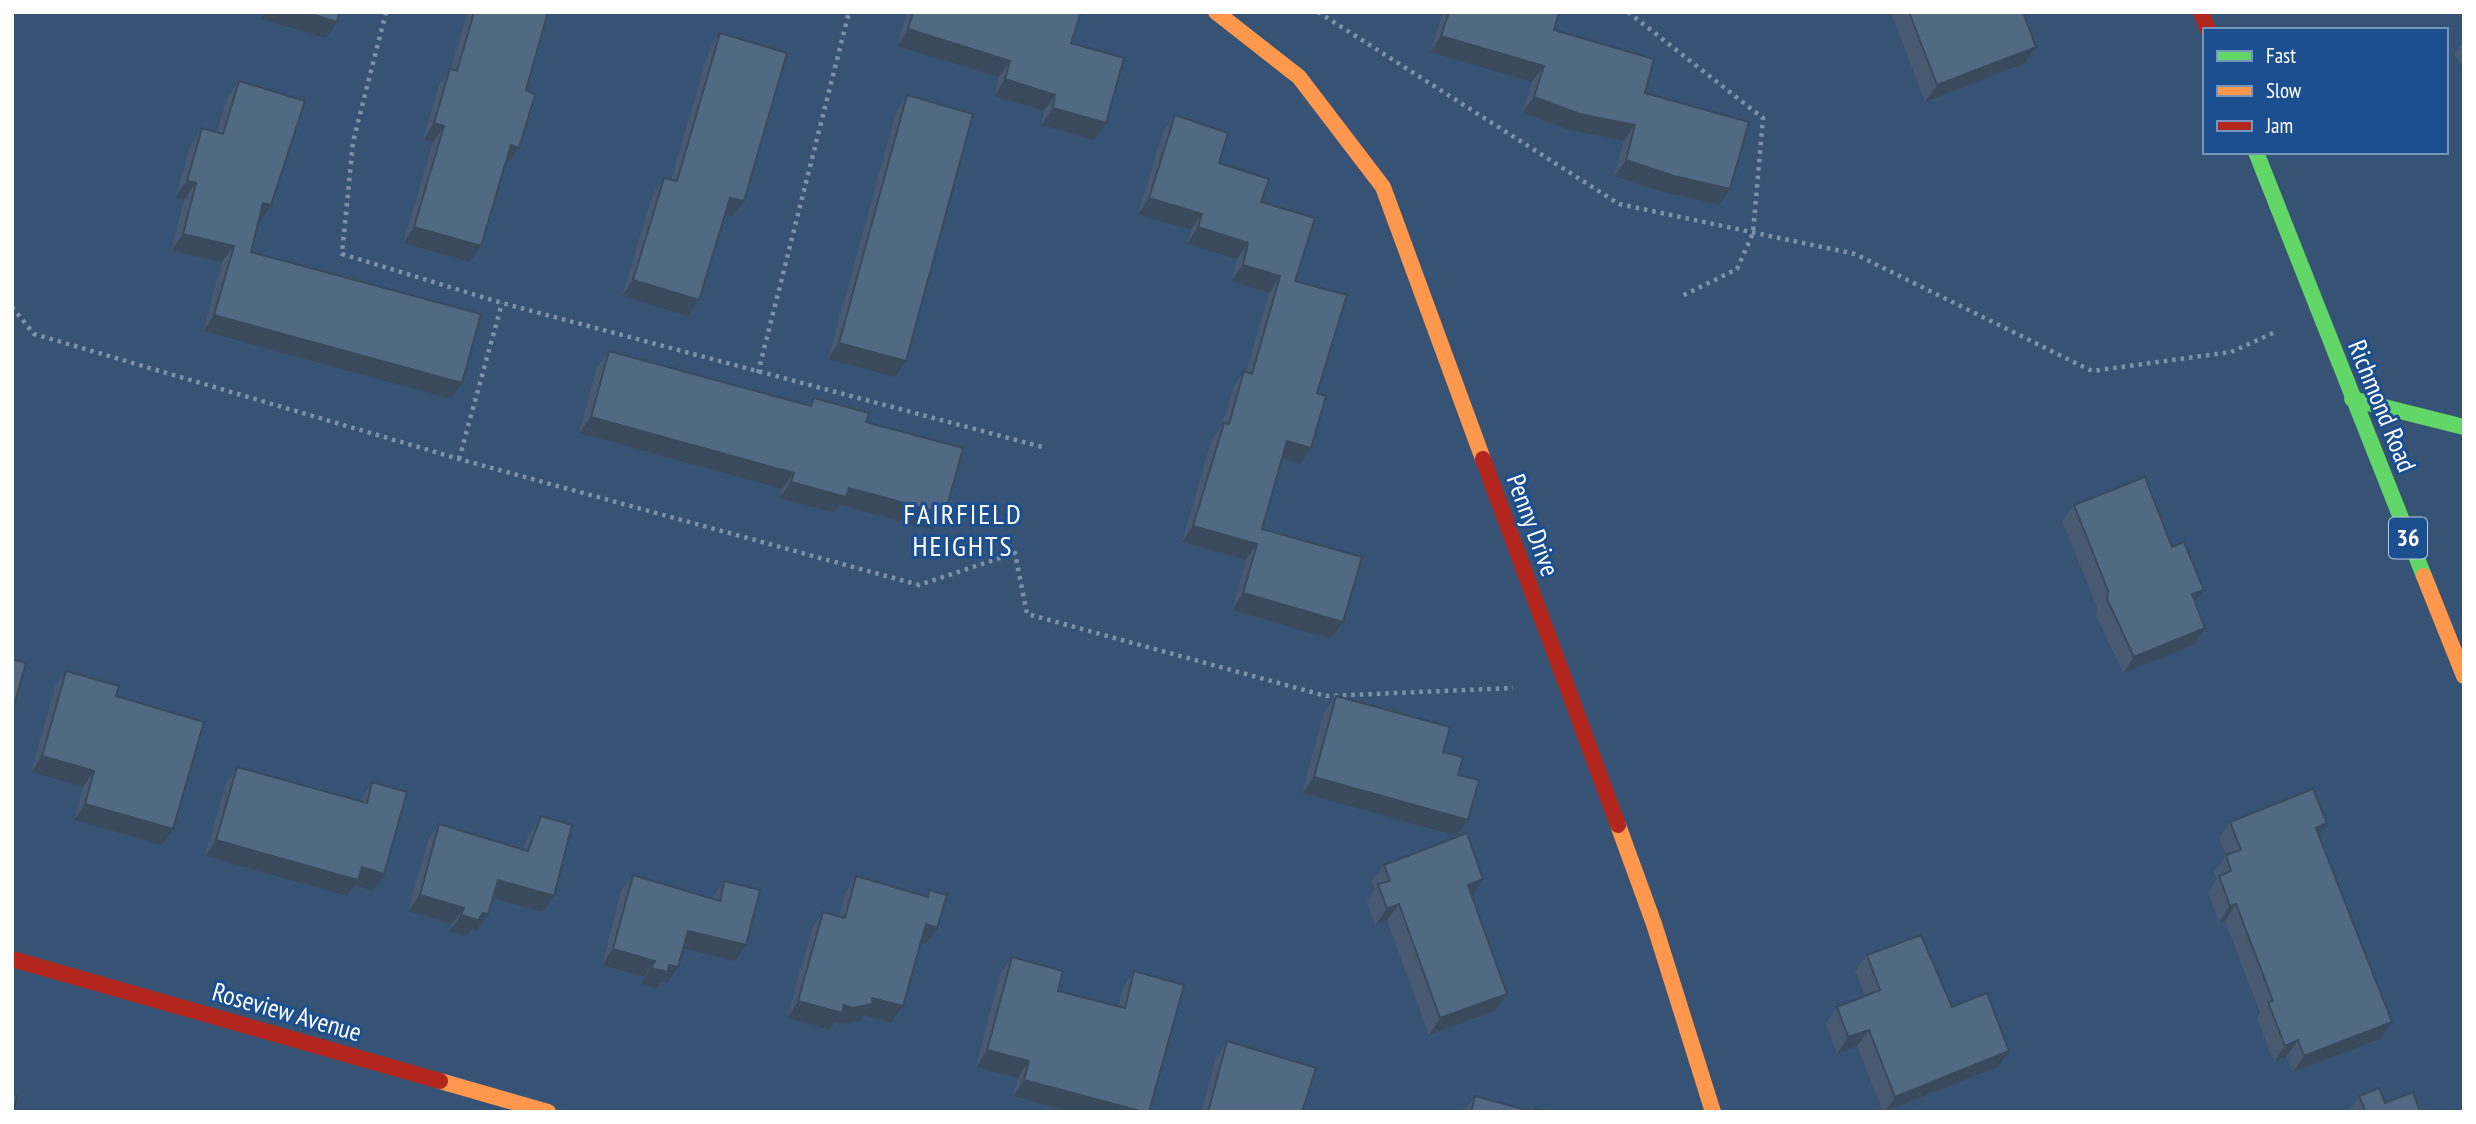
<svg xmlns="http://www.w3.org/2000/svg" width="2476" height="1124" font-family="'PT Sans Narrow',sans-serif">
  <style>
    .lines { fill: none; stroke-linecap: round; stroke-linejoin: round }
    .path { stroke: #7d92a8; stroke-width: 4.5; stroke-dasharray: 3.5 5; stroke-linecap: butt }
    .fast { stroke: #63d668; stroke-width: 16 }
    .slow { stroke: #ff974d; stroke-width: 16 }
    .jam { stroke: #b3261e; stroke-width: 16 }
    .wall { fill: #475a72 }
    .shaded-wall { fill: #394a5c }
    .building { fill: #526984; stroke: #394a5c; stroke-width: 2 }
    .labels { text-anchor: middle; stroke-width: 6; stroke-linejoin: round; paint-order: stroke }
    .shield { fill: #1b4f8f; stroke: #bbcadd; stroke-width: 2 }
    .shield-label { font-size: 24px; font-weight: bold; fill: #fff }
    .street-label { font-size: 26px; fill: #fff; stroke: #1b4f8f }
    .neighbourhood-label { font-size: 28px; letter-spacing: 2px; fill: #fff; stroke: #1b4f8f }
  </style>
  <rect width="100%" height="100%" fill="#365274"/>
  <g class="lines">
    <g class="path">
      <polyline points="386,12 353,142 342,254 502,303 1046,448"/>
      <polyline points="1318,12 1619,204 1855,254 2092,371 2231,352 2273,333"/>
      <polyline points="1628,12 1763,118 1753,233 1737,269 1682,296"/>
      <polyline points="12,307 34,334 459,459 919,585 1015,553 1027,614 1326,696 1513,688"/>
      <polyline points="758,373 849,12"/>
      <polyline points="459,459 502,303"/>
    </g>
    <g class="fast">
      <polyline points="2256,152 2424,576"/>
      <polyline points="2352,399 2464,427"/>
    </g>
    <g class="slow">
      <polyline points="1216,12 1299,77 1383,187 1483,459"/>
      <polyline points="2424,576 2464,676"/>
      <polyline points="1618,825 1654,924 1713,1112"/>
      <polyline points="440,1081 548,1112"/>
    </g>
    <g class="jam">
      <polyline points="2201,12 2208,30"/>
      <polyline points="1483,459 1618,825"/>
      <polyline points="12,959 440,1081"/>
    </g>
  </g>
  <g class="wall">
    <polygon points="467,12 548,12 526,90 519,148 507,164 506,164 481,246 470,262 403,243 433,142 423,140 439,85 451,69"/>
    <polygon points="907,12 1081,12 1071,43 1106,123 1094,140 1041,125 1044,111 994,96 999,77 897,46"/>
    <polygon points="1429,12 1559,12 1554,30 1645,93 1730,189 1719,205 1663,192 1614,176 1624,141 1569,130 1522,113 1532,82 1430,52 1442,15"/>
    <polygon points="1891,12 2023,12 2036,47 2025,63 1925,102"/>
    <polygon points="720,33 744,201 732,217 725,215 688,316 622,296 653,194 664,178 671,180 709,50"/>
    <polygon points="2464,40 2464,68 2454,55"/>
    <polygon points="239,81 271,205 260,222 259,221 251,252 450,399 203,331 222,262 171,251 184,200 175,197 191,145 202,128 217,132 227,98"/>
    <polygon points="907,95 895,377 828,359 896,112"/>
    <polygon points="1175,115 1219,163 1261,202 1295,281 1317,393 1300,464 1282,459 1262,529 1343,622 1331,639 1232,610 1246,560 1182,542 1212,439 1222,426 1233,388 1244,371 1246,372 1269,293 1231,281 1237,259 1187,244 1191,230 1138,214 1163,132"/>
    <polygon points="609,351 808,406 814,398 866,422 945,514 933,530 840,505 834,513 779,498 782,489 579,433 597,367"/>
    <polygon points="2074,505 2172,547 2195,602 2194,645 2123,673 2096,615 2097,607 2062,521"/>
    <polygon points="66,671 116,696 162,845 74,820 83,787 31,772 55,687"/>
    <polygon points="1336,696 1443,752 1458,775 1457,836 1302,793 1324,712"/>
    <polygon points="237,767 360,801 372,782 384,874 373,891 355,885 347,896 205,856 226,783"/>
    <polygon points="541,816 542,912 493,898 488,914 477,930 471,929 466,936 449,931 452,924 408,911 428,840 439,824 523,849 530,832"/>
    <polygon points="2230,822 2319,834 2392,1022 2380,1039 2293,1072 2286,1057 2274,1062 2257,1018 2260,1013 2225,921 2219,922 2208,892 2217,879 2214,872 2226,856 2219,838"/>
    <polygon points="1384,865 1483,879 1472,895 1507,994 1495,1011 1429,1035 1387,920 1375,925 1367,901 1375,889 1372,881"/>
    <polygon points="633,875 712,899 724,881 735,961 683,949 678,967 667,984 661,982 657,988 640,984 644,977 602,965 621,891"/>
    <polygon points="856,876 925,895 929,890 925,944 921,942 903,1006 891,1023 864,1015 860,1021 841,1024 835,1022 830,1030 787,1018 812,928 823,912 839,917 845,893"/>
    <polygon points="1867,955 1998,1067 1886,1112 1883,1112 1857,1046 1837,1054 1826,1024 1837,1007 1865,996 1855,971"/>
    <polygon points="1012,957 1058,991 1118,1007 1123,988 1134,971 1149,1112 1071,1112 1013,1096 1018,1078 976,1067 1000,973"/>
    <polygon points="1227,1041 1302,1112 1201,1112 1216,1058"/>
    <polygon points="1475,1096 1533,1112 1535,1109 1546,1112 1464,1112"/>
    <polygon points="2359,1096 2385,1103 2420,1112 2348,1112"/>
  </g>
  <g class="shaded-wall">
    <polygon points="266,12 304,12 337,22 326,38 261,19"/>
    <polygon points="1429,12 1444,12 1442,15"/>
    <polygon points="908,29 1010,61 999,77 897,46"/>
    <polygon points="1441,36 1544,66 1532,82 1430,52"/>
    <polygon points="2036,47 2025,63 1925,102 1937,85"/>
    <polygon points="1005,79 1055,95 1044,111 994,96"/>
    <polygon points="1534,97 1635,125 1624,141 1569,130 1522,113"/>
    <polygon points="1053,108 1106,123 1094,140 1041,125"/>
    <polygon points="434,123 444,126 433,142 423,140"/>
    <polygon points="511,145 519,148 507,164 500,162"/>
    <polygon points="1626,160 1730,189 1719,205 1663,192 1614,176"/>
    <polygon points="187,181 196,183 184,200 175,197"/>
    <polygon points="730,198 744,201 732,217 719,214"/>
    <polygon points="1149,198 1202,214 1191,230 1138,214"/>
    <polygon points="263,203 271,205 260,222 252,220"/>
    <polygon points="414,227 481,246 470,262 403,243"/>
    <polygon points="1198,227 1248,243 1237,259 1187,244"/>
    <polygon points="183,234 234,246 222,262 171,251"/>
    <polygon points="1243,265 1280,276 1269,293 1231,281"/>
    <polygon points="633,280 699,300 688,316 622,296"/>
    <polygon points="214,315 462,383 450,399 203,331"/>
    <polygon points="839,343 906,361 895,377 828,359"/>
    <polygon points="591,417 794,473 782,489 579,433"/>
    <polygon points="1287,441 1311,448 1300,464 1276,457"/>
    <polygon points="791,482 849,488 945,514 933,530 840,505 834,513 779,498"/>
    <polygon points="1193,526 1257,544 1246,560 1182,542"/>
    <polygon points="2204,590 2192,607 2192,594"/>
    <polygon points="1243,593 1343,622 1331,639 1232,610"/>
    <polygon points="2205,628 2194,645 2123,673 2134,657"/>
    <polygon points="42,756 94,771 83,787 31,772"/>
    <polygon points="1314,777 1468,820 1457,836 1302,793"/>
    <polygon points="85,804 173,829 162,845 74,820"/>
    <polygon points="2327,823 2315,840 2316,828"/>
    <polygon points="216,840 362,867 384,874 373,891 355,885 347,896 205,856"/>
    <polygon points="1483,879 1472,896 1468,885"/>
    <polygon points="498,880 554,896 542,912 486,896"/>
    <polygon points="420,895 464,908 452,924 408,911"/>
    <polygon points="1399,904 1387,920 1375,925 1387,909"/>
    <polygon points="2236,904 2225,921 2219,922 2230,906"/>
    <polygon points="483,913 488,914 477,930 471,929 466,936 449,931 461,915"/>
    <polygon points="926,924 937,928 925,944 914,941"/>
    <polygon points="688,931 746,945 735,961 676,947"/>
    <polygon points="613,949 655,961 644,977 602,965"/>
    <polygon points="669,965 678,967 667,984 661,982 657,988 640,984 651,968"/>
    <polygon points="1507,994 1495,1011 1429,1035 1440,1018"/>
    <polygon points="872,998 903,1006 891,1023 864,1015 860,1021 841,1024 835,1022 830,1030 787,1018 798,1001 844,1005"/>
    <polygon points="2392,1022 2380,1039 2293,1072 2304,1056"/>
    <polygon points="1869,1030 1857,1046 1837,1054 1848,1037"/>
    <polygon points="2298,1040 2286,1057 2274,1062 2285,1046"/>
    <polygon points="987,1050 1029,1061 1018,1078 976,1067"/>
    <polygon points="2009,1051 1998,1067 1884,1112 1895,1097"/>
    <polygon points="1024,1080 1144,1112 1071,1112 1013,1096"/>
  </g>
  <g class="building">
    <polygon points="304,12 340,12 337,22"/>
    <polygon points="474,12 548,12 526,90 535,95 519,148 511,145 481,246 414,227 444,126 434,123 450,68 457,71"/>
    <polygon points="913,12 1081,12 1071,43 1124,58 1106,123 1053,108 1055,95 1005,79 1010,61 908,29"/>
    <polygon points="1449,12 1559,12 1554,30 1654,59 1645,93 1749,122 1730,189 1674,176 1626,160 1635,125 1580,114 1534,97 1544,66 1441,36"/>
    <polygon points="1909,12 2023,12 2036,47 1937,85"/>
    <polygon points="720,33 787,53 744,201 730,198 699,300 633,280 664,178 677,181"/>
    <polygon points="239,81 305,101 271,205 263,203 251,252 481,314 462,383 214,315 234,246 183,234 196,183 187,181 202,128 223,134"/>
    <polygon points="907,95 973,114 906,361 839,343"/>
    <polygon points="1175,115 1228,133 1219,163 1269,179 1261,202 1315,218 1295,281 1347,295 1317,393 1326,396 1311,448 1287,441 1262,529 1362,557 1343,622 1243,593 1257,544 1193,526 1224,423 1229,424 1244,371 1252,374 1280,276 1243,265 1248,243 1198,227 1202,214 1149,198"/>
    <polygon points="609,351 811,406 814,398 869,413 866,422 963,448 945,514 849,488 846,497 791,482 794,473 591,417"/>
    <polygon points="2145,477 2172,547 2184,542 2204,590 2192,594 2205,628 2134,657 2107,599 2108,591 2074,505"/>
    <polygon points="12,659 26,663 12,712"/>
    <polygon points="66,671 119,686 116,696 204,722 173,829 85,804 94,771 42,756"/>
    <polygon points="1336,696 1450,727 1443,752 1463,757 1458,775 1479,780 1468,820 1314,777"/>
    <polygon points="237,767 367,803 372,782 407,792 384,874 362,867 358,880 216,840"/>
    <polygon points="2313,789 2327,823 2316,828 2392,1022 2304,1056 2298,1040 2285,1046 2268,1002 2273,1001 2236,904 2230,906 2219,876 2231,871 2226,855 2241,850 2230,822"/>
    <polygon points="541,816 572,825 554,896 498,880 488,914 483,913 478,920 461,915 464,908 420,895 439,824 528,851"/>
    <polygon points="1467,833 1483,879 1468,885 1507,994 1440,1018 1399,904 1387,909 1378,884 1390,881 1384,865"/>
    <polygon points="633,875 720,901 724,881 760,890 746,945 688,931 678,967 669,965 668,972 651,968 655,961 613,949"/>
    <polygon points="856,876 928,897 929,890 947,895 937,928 926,924 903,1006 872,998 872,1004 852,1008 844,1005 842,1013 798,1001 823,912 845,918"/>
    <polygon points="1921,935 1952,1007 1987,993 2009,1051 1895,1097 1869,1030 1848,1037 1837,1007 1880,990 1867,955"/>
    <polygon points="1012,957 1063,971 1058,991 1125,1008 1134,971 1184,985 1149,1112 1144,1112 1024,1080 1029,1061 987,1050"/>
    <polygon points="1227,1041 1316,1068 1302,1112 1208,1112"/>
    <polygon points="2379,1088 2385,1103 2413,1092 2420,1112 2362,1112 2365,1110 2359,1096"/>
    <polygon points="12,1094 17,1096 13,1112 12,1112"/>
    <polygon points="1475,1096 1533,1112 1471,1112"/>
    <polygon points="1535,1109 1546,1112 1534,1112"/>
  </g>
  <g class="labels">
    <rect class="shield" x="2389" y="517.5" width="38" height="41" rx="5"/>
    <g class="shield-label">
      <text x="2408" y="546">36</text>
    </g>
    <g class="street-label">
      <text transform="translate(2382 406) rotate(68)" y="9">Richmond Road</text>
      <text transform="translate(1533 525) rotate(70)" y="9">Penny Drive</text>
      <text transform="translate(287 1012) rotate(16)" y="9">Roseview Avenue</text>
    </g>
    <g class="neighbourhood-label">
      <text x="963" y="524">FAIRFIELD<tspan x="963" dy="32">HEIGHTS</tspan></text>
    </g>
  </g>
  <rect width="2476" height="1124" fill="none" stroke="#ffffff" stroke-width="28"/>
  <rect x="2203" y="28" width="245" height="126" fill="#1b4f8f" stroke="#7695bc" stroke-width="2"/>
  <rect x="2217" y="51" width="35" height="10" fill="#63d668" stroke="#7695bc" stroke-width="2"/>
  <text x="2266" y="63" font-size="21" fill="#ffffff">Fast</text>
  <rect x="2217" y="86" width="35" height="10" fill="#ff974d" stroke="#7695bc" stroke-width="2"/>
  <text x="2266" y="98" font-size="21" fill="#ffffff">Slow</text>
  <rect x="2217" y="121" width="35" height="10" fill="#b3261e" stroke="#7695bc" stroke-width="2"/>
  <text x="2266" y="133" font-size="21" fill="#ffffff">Jam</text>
</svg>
